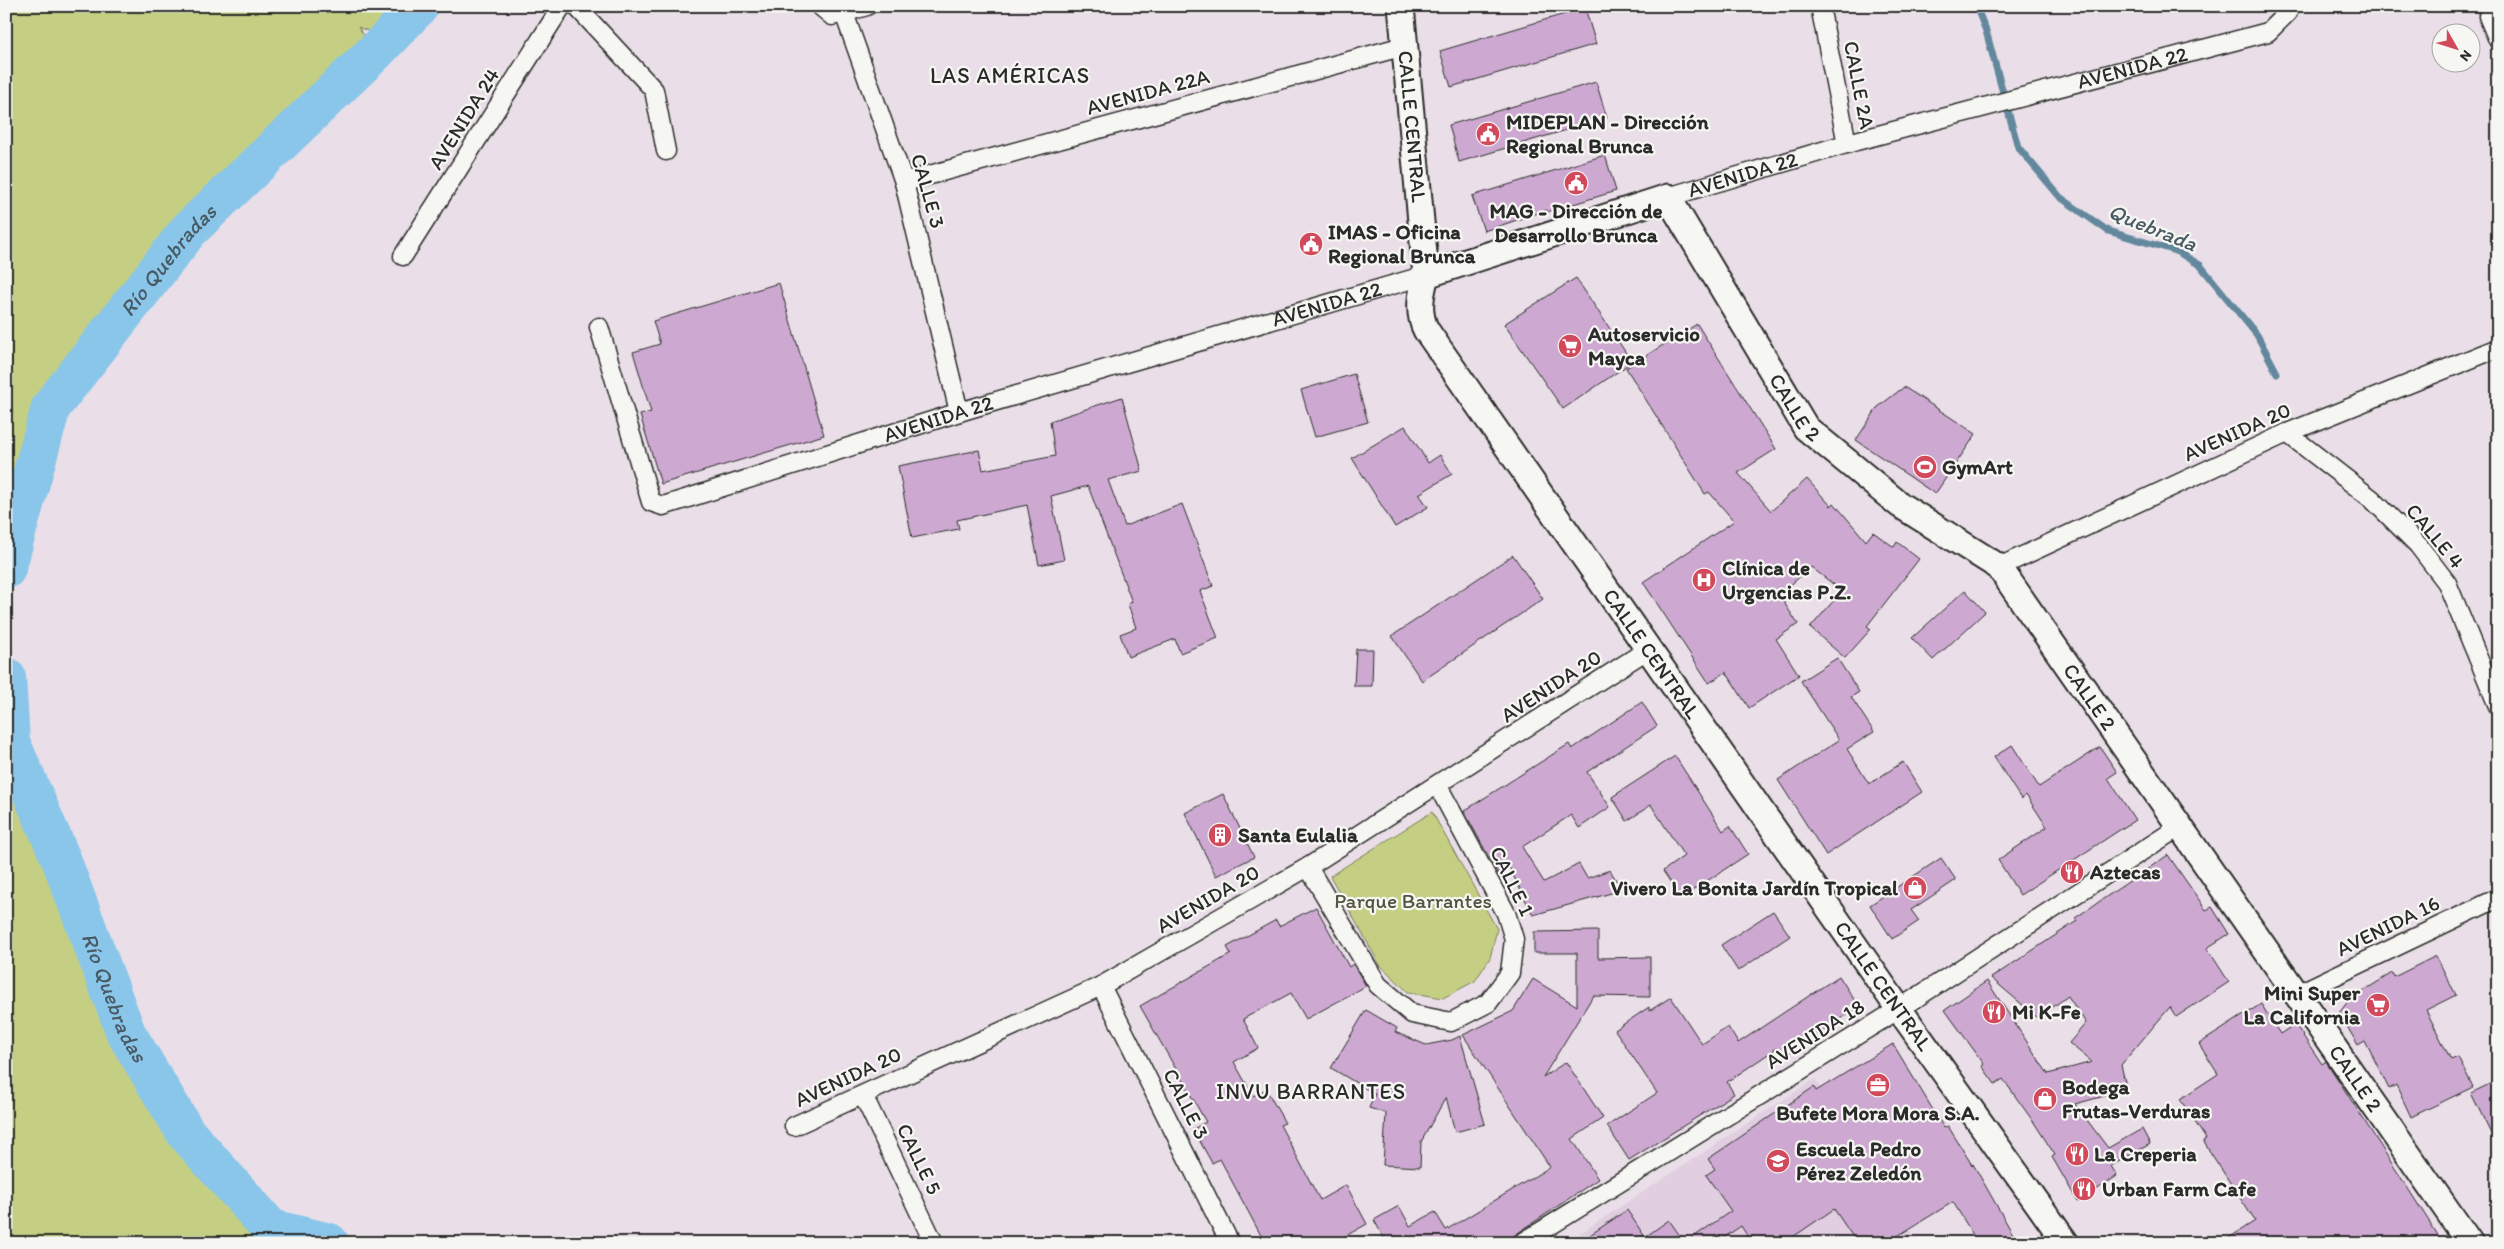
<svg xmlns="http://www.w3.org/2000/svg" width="2504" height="1249" font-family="Itim,sans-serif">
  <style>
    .built { fill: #e1cfe1 }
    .green { fill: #c5cf83; stroke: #787d57 }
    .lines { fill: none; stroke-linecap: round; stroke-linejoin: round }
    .stream { stroke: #64889e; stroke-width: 7 }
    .river { stroke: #8ac6ea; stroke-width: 40 }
    .building { fill: #cda9d2; stroke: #2b2b2b }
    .minor-casing { stroke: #2b2b2b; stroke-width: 21 }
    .secondary-casing { stroke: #2b2b2b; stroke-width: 29 }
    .minor { stroke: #f6f6f2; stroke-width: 18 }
    .secondary { stroke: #f6f6f2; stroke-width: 25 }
    .labels { text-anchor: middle; stroke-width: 4.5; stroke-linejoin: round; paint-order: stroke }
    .street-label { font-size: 21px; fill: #2b2b2b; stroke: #f6f6f2 }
    .poi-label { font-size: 21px; font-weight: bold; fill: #2b2b2b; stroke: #f6f6f2; text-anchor: start }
    .park-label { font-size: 21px; fill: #525441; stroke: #f6f6f2 }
    .neighbourhood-label { font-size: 22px; letter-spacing: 1px; fill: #2b2b2b; stroke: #f6f6f2 }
    .water-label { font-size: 22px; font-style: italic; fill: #485a64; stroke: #f6f6f2 }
  </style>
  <rect width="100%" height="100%" fill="#eadfe8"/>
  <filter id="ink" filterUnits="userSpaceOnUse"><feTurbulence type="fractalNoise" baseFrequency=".02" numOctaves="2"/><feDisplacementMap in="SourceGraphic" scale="10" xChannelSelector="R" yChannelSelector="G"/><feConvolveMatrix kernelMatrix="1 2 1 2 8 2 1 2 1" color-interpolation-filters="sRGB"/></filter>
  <g filter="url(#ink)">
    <polygon class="built" points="1815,1079 1919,1243 1565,1243"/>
    <g class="green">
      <polygon points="6,6 419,6 388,39 358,27 376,51 189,230 51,406 6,569"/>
      <polygon points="6,677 10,742 61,859 126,1033 186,1133 271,1229 278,1243 6,1243"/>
      <polygon points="1432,812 1497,929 1490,958 1475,981 1443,998 1408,992 1380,965 1330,876"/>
    </g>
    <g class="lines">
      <polyline class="stream" points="1976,6 1986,31 2018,147 2060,197 2108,231 2176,251 2200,265 2257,335 2277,373"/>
      <g class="river">
        <path id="s1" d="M6 569 51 407 189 230 376 51 419 6"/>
        <path id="s2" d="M6 677 10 742 61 859 126 1033 186 1133 271 1229 329 1243"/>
      </g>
    </g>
    <g class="building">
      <polygon points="1585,8 1596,44 1451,87 1440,51"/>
      <polygon points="1596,82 1607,118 1459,162 1449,125"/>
      <polygon points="1605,155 1616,191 1547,212 1547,210 1484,231 1472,196"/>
      <polygon points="1576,278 1632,362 1563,409 1504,324"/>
      <polygon points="779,283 824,435 661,484 640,415 651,412 633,352 660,344 653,321"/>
      <polygon points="1697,324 1776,449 1738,473 1771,511 1807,479 1831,506 1834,503 1866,541 1873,532 1894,547 1897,542 1919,559 1867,626 1871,629 1845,658 1810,628 1842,591 1811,567 1779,595 1798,624 1776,639 1799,675 1749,708 1726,672 1709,683 1643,582 1734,521 1709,492 1705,494 1626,368"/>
      <polygon points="1354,374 1368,422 1315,437 1301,390"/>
      <polygon points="1904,387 1976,434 1935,494 1856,440 1878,407"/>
      <polygon points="1122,397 1142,471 1108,480 1125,526 1182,504 1213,586 1200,591 1218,638 1180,653 1175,639 1128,657 1120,634 1136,628 1128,604 1132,602 1088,486 1051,496 1064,560 1039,565 1027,505 957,520 959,529 912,538 898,466 979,450 983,470 1055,456 1050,421"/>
      <polygon points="1405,426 1428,463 1440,455 1452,474 1419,494 1428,507 1395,527 1352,458"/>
      <polygon points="1513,555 1543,599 1422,681 1392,636"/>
      <polygon points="1965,590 1985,612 1933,660 1912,638"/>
      <polygon points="1356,649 1373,649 1372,686 1354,686"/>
      <polygon points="1837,658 1859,692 1851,697 1874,732 1847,749 1869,784 1903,762 1922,792 1826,855 1778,780 1839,740 1801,681"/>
      <polygon points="1642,702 1657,726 1587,772 1610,807 1579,828 1571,815 1522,847 1544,882 1579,864 1587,878 1610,870 1622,890 1533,915 1509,867 1498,874 1464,811 1569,744 1572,749"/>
      <polygon points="2012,745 2039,787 2100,747 2117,772 2108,778 2135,820 2020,895 1998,860 2047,827 2026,795 2021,799 1994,757"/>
      <polygon points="1675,756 1723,831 1730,826 1748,854 1681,898 1663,871 1684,856 1651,805 1627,821 1612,797"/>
      <polygon points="1223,794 1254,857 1216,876 1185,813"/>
      <polygon points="2168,855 2206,910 2212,907 2229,934 2207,948 2229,982 2176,1017 2170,1007 2121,1065 2127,1090 2075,1104 2108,1148 2142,1129 2150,1144 2111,1166 2117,1176 2078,1202 2052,1157 2055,1155 2035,1124 2003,1079 1995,1084 1982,1066 1984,1064 1945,1010 1987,981 2048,1074 2092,1062 2069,1043 2086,1023 2068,996 2038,1018 1991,978 2077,921 2075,918"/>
      <polygon points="1941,858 1956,880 1911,910 1919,921 1892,939 1870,905"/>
      <polygon points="1316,907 1349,967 1353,964 1366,986 1306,1019 1291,993 1243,1019 1258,1048 1234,1062 1253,1096 1266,1089 1285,1123 1280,1125 1320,1200 1346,1185 1367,1224 1333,1243 1265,1243 1220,1159 1212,1163 1193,1129 1206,1122 1140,1006 1231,954 1227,947 1276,920 1279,926"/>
      <polygon points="1773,911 1790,936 1738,971 1721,945"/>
      <polygon points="1598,931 1598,958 1650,957 1650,997 1593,996 1543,1077 1566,1062 1603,1118 1572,1139 1598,1179 1503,1243 1381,1243 1385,1240 1374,1220 1399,1206 1410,1226 1435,1212 1446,1230 1550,1167 1463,1035 1513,1011 1533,979 1577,1006 1577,953 1534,953 1534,932"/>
      <polygon points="2436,956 2456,995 2426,1010 2451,1060 2458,1057 2473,1087 2411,1117 2396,1085 2389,1089 2365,1041 2358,1045 2339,1013 2349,1000 2392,973 2394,977"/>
      <polygon points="1839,976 1859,1007 1783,1057 1777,1048 1727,1082 1734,1094 1629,1160 1607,1126 1657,1093 1615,1030 1649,1007 1649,1011 1671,997 1702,1044 1728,1027 1738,1043"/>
      <polygon points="2261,1004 2280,1034 2295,1024 2322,1064 2326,1061 2443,1243 2221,1243 2255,1221 2203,1141 2206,1139 2180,1099 2218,1074 2199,1044"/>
      <polygon points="1366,1010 1397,1028 1395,1032 1426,1045 1452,1040 1460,1036 1485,1124 1455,1132 1446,1097 1421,1142 1420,1167 1383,1165 1386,1113 1369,1108 1375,1094 1331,1068"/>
      <polygon points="1893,1044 1944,1128 1948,1126 1972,1165 1973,1164 2018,1243 1978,1243 1953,1202 1886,1243 1857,1243 1834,1209 1784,1243 1752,1243 1741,1226 1716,1243 1685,1243 1731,1211 1706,1175 1715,1169 1708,1159 1814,1087 1816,1091"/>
      <polygon points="2498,1080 2498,1148 2471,1093"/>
      <polygon points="1627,1210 1645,1237 1669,1220 1685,1243 1578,1243"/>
    </g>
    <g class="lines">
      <g class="minor-casing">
        <g id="minor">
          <polyline points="576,6 654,90 666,151"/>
          <polyline points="820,6 832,16 867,6"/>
          <polyline points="1820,6 1847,144"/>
          <polyline points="844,13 904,182 959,412"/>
          <polyline points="2488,16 2498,40"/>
          <polyline points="904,182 1404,46"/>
          <path id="s3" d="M1668 197 1856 141 2268 32 2288 12 2289 6"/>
          <polyline points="403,256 562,6"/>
          <path id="s4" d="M599 327 651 502 663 506 966 410 1426 275"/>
          <polyline points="2287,433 2372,499 2418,545 2447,583 2498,706"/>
          <polyline points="1999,567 2287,433 2498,348"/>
          <polyline points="1308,867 1378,985 1412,1014 1451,1022 1488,1003 1510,973 1514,939 1506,913 1438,786"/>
          <polyline points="1101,986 1230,1243"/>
          <polyline points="2297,994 2498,898"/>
          <polyline points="863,1095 934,1243"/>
          <polyline points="794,1126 1101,986 1308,867 1647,650"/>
          <polyline points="1522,1243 1899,1009 2179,827"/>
        </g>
      </g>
      <g class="secondary-casing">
        <g id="secondary">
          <path id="s5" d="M1401 6 1426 275C1421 294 1417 312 1426 330L1899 1009 2066 1243"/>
          <path id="s6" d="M1426 275 1668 197 1806 428 1900 505 1999 567 2470 1243"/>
        </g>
      </g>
      <use href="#minor" class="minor"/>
      <use href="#secondary" class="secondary"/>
    </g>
  </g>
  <defs>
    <g id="civic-disc" transform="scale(1.25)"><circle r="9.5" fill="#d1495b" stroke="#f6f6f2"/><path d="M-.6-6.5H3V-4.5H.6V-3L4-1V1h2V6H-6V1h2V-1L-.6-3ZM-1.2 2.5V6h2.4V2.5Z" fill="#fff"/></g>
    <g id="supermarket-disc" transform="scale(1.25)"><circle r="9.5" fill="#d1495b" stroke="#f6f6f2"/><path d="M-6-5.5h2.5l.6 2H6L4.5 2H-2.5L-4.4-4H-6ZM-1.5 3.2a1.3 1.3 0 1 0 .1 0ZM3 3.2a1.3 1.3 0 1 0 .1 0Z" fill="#fff"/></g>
    <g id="stadium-disc" transform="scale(1.25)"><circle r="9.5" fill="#d1495b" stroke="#f6f6f2"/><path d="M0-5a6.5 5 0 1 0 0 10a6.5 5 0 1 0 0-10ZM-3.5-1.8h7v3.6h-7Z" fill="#fff"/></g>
    <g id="hospital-disc" transform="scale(1.25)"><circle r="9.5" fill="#d1495b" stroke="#f6f6f2"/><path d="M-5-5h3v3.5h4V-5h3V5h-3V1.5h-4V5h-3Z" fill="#fff"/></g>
    <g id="building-disc" transform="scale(1.25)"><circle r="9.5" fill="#d1495b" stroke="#f6f6f2"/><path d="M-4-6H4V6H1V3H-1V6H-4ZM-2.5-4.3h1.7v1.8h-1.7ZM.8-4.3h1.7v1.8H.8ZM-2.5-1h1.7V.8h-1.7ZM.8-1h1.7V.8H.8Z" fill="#fff"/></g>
    <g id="restaurant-disc" transform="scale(1.25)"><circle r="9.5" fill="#d1495b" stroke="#f6f6f2"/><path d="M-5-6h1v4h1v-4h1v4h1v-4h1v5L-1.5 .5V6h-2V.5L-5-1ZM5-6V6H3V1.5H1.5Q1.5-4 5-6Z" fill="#fff"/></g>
    <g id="shop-disc" transform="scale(1.25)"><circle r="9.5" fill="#d1495b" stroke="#f6f6f2"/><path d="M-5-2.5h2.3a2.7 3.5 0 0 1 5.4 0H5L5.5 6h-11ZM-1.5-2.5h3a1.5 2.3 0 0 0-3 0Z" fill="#fff"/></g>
    <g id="office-disc" transform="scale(1.25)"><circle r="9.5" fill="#d1495b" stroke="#f6f6f2"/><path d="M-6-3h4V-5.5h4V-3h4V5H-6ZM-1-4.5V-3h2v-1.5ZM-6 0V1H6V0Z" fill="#fff"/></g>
    <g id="school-disc" transform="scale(1.25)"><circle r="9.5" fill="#d1495b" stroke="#f6f6f2"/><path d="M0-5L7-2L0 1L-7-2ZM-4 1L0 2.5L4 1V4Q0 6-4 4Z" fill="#fff"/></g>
  </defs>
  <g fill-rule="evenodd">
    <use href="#civic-disc" x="1488" y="134"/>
    <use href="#civic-disc" x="1576" y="183"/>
    <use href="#civic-disc" x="1311" y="244"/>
    <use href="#supermarket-disc" x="1570" y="346"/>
    <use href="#stadium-disc" x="1925" y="467"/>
    <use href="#hospital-disc" x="1704" y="580"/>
    <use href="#building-disc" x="1220" y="835"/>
    <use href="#restaurant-disc" x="2072" y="872"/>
    <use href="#shop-disc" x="1915" y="888"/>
    <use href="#supermarket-disc" x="2378" y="1005"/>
    <use href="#restaurant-disc" x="1994" y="1012"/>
    <use href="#office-disc" x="1878" y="1085"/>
    <use href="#shop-disc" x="2045" y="1099"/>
    <use href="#restaurant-disc" x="2077" y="1154"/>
    <use href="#school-disc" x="1778" y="1161"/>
    <use href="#restaurant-disc" x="2084" y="1189"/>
  </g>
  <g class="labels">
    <g class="street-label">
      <text dy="7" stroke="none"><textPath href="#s3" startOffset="482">AVENIDA 22</textPath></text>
      <text transform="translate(1859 85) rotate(79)" y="7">CALLE 2A</text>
      <text transform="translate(1148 92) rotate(-15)" y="7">AVENIDA 22A</text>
      <text transform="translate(464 119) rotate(-58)" y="7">AVENIDA 24</text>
      <text dy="7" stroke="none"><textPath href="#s5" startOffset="121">CALLE CENTRAL</textPath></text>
      <text dy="7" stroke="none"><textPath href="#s3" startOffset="78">AVENIDA 22</textPath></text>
      <text transform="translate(928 191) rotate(74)" y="7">CALLE 3</text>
      <text dy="7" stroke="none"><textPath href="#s4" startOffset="889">AVENIDA 22</textPath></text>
      <text dy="7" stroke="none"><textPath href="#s6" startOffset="500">CALLE 2</textPath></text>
      <text dy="7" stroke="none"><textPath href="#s4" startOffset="484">AVENIDA 22</textPath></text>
      <text transform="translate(2237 432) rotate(-24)" y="7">AVENIDA 20</text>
      <text transform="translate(2435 536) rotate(50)" y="7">CALLE 4</text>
      <text dy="7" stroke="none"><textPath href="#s5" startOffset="721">CALLE CENTRAL</textPath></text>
      <text transform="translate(1551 686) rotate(-33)" y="7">AVENIDA 20</text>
      <text dy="7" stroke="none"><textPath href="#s6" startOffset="920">CALLE 2</textPath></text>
      <text transform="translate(1512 881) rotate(64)" y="7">CALLE 1</text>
      <text transform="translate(1208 899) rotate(-30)" y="7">AVENIDA 20</text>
      <text transform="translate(2388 926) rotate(-26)" y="7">AVENIDA 16</text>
      <text dy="7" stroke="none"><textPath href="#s5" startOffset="1126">CALLE CENTRAL</textPath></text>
      <text transform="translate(1815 1034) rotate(-32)" y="7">AVENIDA 18</text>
      <text transform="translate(848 1077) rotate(-25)" y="7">AVENIDA 20</text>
      <text dy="7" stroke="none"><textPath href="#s6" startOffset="1385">CALLE 2</textPath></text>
      <text transform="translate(1186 1104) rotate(63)" y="7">CALLE 3</text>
      <text transform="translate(919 1159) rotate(64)" y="7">CALLE 5</text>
    </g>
    <g class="poi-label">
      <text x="1506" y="129">MIDEPLAN - Dirección<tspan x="1506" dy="24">Regional Brunca</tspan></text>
      <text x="1576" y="218" text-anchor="middle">MAG - Dirección de<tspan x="1576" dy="24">Desarrollo Brunca</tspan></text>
      <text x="1328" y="239">IMAS - Oficina<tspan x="1328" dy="24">Regional Brunca</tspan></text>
      <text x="1588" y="341">Autoservicio<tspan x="1588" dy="24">Mayca</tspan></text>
      <text x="1942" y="474">GymArt</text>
      <text x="1722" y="575">Clínica de<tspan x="1722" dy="24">Urgencias P.Z.</tspan></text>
      <text x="1238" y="842">Santa Eulalia</text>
      <text x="2090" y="879">Aztecas</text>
      <text x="1898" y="895" text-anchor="end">Vivero La Bonita Jardín Tropical</text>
      <text x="2360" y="1000" text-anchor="end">Mini Super<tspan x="2360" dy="24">La California</tspan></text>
      <text x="2012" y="1019">Mi K-Fe</text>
      <text x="2062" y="1094">Bodega<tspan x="2062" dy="24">Frutas-Verduras</tspan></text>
      <text x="1878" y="1120" text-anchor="middle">Bufete Mora Mora S.A.</text>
      <text x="1796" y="1156">Escuela Pedro<tspan x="1796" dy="24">Pérez Zeledón</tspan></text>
      <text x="2094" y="1161">La Creperia</text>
      <text x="2102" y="1196">Urban Farm Cafe</text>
    </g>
    <g class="park-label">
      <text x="1413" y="908">Parque Barrantes</text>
    </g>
    <g class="neighbourhood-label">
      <text x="1010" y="83">LAS AMÉRICAS</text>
      <text x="1311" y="1099">INVU BARRANTES</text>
    </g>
    <g class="water-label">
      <text transform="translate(2153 227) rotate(22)" y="8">Quebrada</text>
      <text dy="8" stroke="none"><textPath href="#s1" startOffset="356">Río Quebradas</textPath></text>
      <text dy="8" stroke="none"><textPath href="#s2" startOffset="341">Río Quebradas</textPath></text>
    </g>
  </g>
  <rect width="2504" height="1249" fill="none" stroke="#f6f6f2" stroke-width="25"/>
  <rect x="12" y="12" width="2479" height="1224" fill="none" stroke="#2b2b2b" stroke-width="2" filter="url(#ink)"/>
  <g transform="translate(2456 48) rotate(129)"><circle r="24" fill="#f6f6f2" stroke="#a5a5a2"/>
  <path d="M0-4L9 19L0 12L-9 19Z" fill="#d1495b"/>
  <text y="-8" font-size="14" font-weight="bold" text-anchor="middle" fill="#2b2b2b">N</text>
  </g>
</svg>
